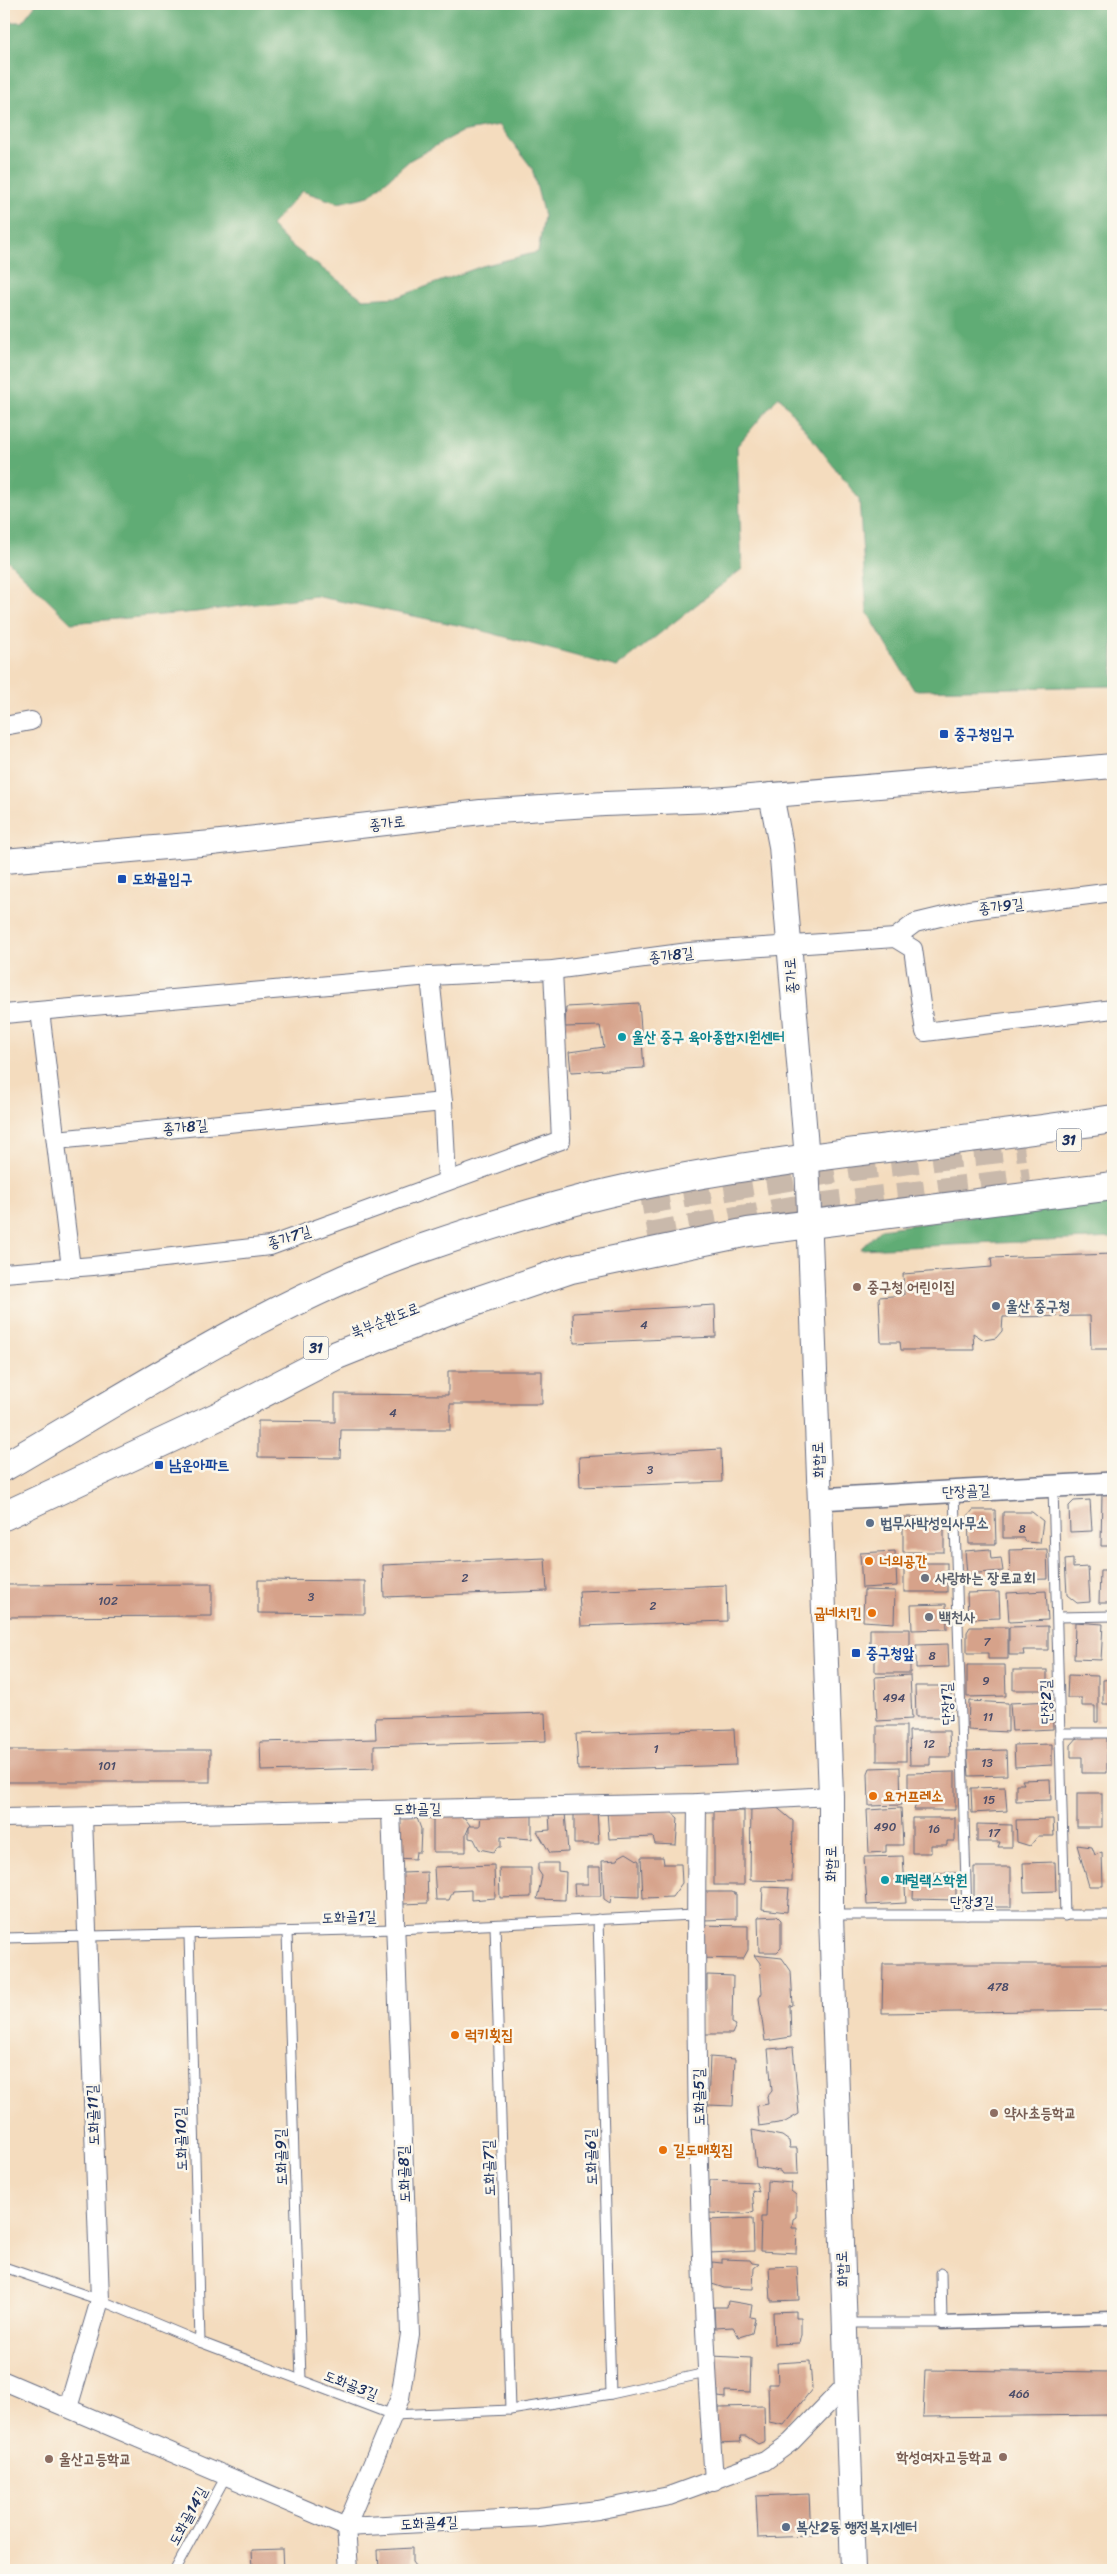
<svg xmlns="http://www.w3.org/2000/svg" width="1117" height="2574" font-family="Sriracha,'Poor Story',sans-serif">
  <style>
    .forest { fill: #60ac75; stroke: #3e6e6a; fill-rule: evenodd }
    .building { fill: #d6a28a }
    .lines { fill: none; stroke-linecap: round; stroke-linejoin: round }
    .primary-tunnel { stroke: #c9b9ab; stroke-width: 28; stroke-dasharray: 28 14; stroke-linecap: butt }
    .service-casing { stroke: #676c80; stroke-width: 11 }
    .pedestrian-casing { stroke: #676c80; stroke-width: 15 }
    .minor-casing { stroke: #676c80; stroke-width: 20 }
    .tertiary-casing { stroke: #676c80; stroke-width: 24 }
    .secondary-casing { stroke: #676c80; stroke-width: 26 }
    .primary-casing { stroke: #676c80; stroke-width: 30 }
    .service { stroke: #fff; stroke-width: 9 }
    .pedestrian { stroke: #fff; stroke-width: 12 }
    .minor { stroke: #fff; stroke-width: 18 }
    .tertiary { stroke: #fff; stroke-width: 21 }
    .secondary { stroke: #fff; stroke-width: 24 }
    .primary { stroke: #fff; stroke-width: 28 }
    .transit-dot { fill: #1a4fb4; stroke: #fbf7ec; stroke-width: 2 }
    .culture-dot { fill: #0f9aa8; stroke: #fbf7ec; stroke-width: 2 }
    .education-dot { fill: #8d6e63; stroke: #fbf7ec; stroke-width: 2 }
    .service-dot { fill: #5c6f8a; stroke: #fbf7ec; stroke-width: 2 }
    .food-dot { fill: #e8710a; stroke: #fbf7ec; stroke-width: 2 }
    .worship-dot { fill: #6b7280; stroke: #fbf7ec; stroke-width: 2 }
    .labels { text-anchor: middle; stroke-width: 5; stroke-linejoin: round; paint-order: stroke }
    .number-label { font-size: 12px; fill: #4a4c69 }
    .shield { fill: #fbf7ec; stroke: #5e6b89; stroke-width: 1 }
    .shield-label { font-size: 14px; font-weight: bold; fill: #1b2f5e }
    .transit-label { font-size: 15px; font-weight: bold; fill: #164399; stroke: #fbf7ec; text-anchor: start }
    .street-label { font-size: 15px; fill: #1b2f5e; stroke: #fbf7ec }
    .culture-label { font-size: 15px; font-weight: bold; fill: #0d838f; stroke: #fbf7ec; text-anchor: start }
    .education-label { font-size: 15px; font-weight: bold; fill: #785e54; stroke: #fbf7ec; text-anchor: start }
    .service-label { font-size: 15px; font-weight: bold; fill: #4e5e75; stroke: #fbf7ec; text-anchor: start }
    .food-label { font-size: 15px; font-weight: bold; fill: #c56008; stroke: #fbf7ec; text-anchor: start }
    .worship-label { font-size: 15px; font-weight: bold; fill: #5b616d; stroke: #fbf7ec; text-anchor: start }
  </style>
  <rect width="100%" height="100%" fill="#fbf7ec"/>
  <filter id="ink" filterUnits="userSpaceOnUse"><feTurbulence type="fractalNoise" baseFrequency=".02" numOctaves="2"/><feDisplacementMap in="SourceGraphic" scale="10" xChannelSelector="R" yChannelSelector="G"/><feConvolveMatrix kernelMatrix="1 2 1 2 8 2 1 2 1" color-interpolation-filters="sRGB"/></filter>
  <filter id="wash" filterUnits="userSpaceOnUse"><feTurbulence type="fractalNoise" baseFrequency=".0096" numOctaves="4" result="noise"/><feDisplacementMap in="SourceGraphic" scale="20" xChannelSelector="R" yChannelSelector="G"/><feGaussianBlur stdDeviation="1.12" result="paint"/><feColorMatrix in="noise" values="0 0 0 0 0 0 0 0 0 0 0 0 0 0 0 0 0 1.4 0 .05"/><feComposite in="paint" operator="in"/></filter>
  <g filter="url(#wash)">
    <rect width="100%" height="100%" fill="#f4dcbe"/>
    <g class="forest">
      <path d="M36 4H1113V686L914 690 867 612 859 499 779 396 737 446 742 569 617 667 472 628 315 596 196 612 71 623 6 559 4 561V22H22ZM499 125 532 168 544 216 538 252 482 266 398 297 363 299 288 243 271 225 302 191 338 203 369 196 410 160 461 132Z"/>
      <polygon points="1113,1197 1113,1238 860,1249 881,1229"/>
    </g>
    <g id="blocks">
      <g class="building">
        <polygon points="639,1003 644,1068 571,1072 569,1052 604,1047 600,1026 565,1027 566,1007"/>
        <polygon points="1113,1254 1113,1349 1091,1349 1090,1316 1003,1317 1002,1331 996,1338 984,1340 973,1333 974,1350 901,1350 900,1342 881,1342 879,1297 904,1295 903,1274 992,1267 991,1258"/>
        <polygon points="715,1305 716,1337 574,1343 573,1313"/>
        <polygon points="448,1371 542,1371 542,1404 450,1404 450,1430 341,1430 340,1458 258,1457 258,1421 335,1422 335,1394 448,1395"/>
        <polygon points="721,1449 722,1482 580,1487 579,1457"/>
        <polygon points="1102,1493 1113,1494 1113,1546 1101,1546"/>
        <polygon points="1090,1500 1092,1531 1070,1532 1069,1506 1074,1501"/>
        <polygon points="973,1510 995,1510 996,1544 969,1544 968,1516"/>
        <polygon points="1003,1512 1032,1512 1043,1521 1040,1543 1026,1542 1023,1538 1003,1538"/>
        <polygon points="903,1517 933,1517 944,1527 944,1552 903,1552"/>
        <polygon points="990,1549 991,1559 1001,1558 1003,1571 967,1574 965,1551"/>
        <polygon points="1047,1549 1048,1579 1010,1580 1009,1550"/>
        <polygon points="895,1551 897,1586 862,1588 860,1553"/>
        <polygon points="545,1558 547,1591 384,1597 383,1565"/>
        <polygon points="1073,1559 1073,1568 1088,1567 1090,1602 1077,1603 1067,1595 1065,1560"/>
        <rect x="904" y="1563" width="43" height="29"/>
        <polygon points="1100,1570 1113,1570 1113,1603 1099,1603"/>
        <polygon points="258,1580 365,1581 365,1614 258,1613"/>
        <polygon points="212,1584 212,1616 4,1617 4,1585"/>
        <polygon points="726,1585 727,1621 581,1626 579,1591"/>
        <polygon points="864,1590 895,1591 894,1623 863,1621"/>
        <polygon points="1046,1591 1048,1620 1009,1622 1007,1593"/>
        <polygon points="999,1592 1000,1618 968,1619 967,1593"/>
        <polygon points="946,1604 947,1629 912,1630 911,1605"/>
        <polygon points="1075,1622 1103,1624 1101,1660 1074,1659"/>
        <polygon points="1048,1626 1048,1650 1023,1650 1024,1655 1009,1655 1009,1627"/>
        <polygon points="970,1627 1008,1627 1008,1659 988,1659 988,1653 967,1653 967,1632"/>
        <polygon points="870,1629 910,1629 910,1673 875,1673 875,1646 870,1646"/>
        <polygon points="948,1644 949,1667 916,1668 916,1645"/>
        <polygon points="967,1665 1005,1665 1006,1696 967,1697"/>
        <rect x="1013" y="1670" width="34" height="20"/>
        <polygon points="910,1675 912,1719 877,1721 875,1677"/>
        <polygon points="1068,1675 1098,1676 1098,1722 1095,1722 1095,1706 1082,1706 1082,1698 1067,1698"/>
        <polygon points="1113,1679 1113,1704 1103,1704 1103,1680"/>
        <polygon points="915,1686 951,1686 951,1717 916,1717"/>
        <polygon points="969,1701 1008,1703 1008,1732 968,1730"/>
        <polygon points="1052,1701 1053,1729 1012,1731 1010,1703"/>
        <polygon points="545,1713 546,1741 374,1746 374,1768 261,1771 260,1742 376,1739 375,1718"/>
        <rect x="877" y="1726" width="29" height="35"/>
        <polygon points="734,1729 736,1765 578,1770 576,1734"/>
        <polygon points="909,1731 949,1731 950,1757 930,1757 930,1765 910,1765"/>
        <polygon points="1079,1736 1107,1736 1107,1773 1082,1773 1082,1757 1071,1757 1071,1745"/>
        <polygon points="1052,1744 1052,1765 1015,1767 1014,1745"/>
        <rect x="4" y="1750" width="206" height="32"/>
        <polygon points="1006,1750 1007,1775 969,1776 967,1751"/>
        <polygon points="900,1767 901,1805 869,1806 868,1773 870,1768"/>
        <polygon points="955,1772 955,1810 914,1810 918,1798 908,1798 908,1773"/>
        <polygon points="1050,1779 1051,1800 1016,1801 1016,1784 1024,1784 1022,1780"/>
        <polygon points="1005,1787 1007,1811 972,1813 971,1788"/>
        <rect x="1077" y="1793" width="25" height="34"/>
        <polygon points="751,1805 774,1805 793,1821 792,1881 750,1880"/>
        <polygon points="901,1808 903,1845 886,1845 886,1852 869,1853 867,1810"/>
        <polygon points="574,1809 597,1809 599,1844 574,1844"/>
        <polygon points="532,1810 532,1839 501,1837 501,1847 497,1847 494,1852 479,1849 474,1839 469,1838 469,1826 480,1826 481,1814"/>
        <polygon points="669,1810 678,1818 676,1845 655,1844 653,1837 609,1839 607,1811"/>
        <rect x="714" y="1811" width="30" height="74"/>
        <polygon points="565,1812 568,1852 550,1853 537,1831 550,1830 549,1814"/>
        <polygon points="405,1814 417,1818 421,1829 420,1852 416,1852 415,1859 395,1858 397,1826"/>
        <polygon points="433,1815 463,1816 470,1825 466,1834 466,1852 433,1852"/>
        <polygon points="912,1818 955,1818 955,1841 947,1841 947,1845 931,1845 931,1853 912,1853"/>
        <polygon points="1053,1819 1054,1836 1038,1836 1030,1846 1017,1842 1016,1820"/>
        <polygon points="977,1824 1012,1825 1012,1847 998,1847 1000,1842 977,1842"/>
        <polygon points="1077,1845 1092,1847 1095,1855 1102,1852 1103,1886 1089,1886"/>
        <polygon points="626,1853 639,1861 639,1897 611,1896 610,1903 604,1899 602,1861 618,1860 619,1857"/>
        <polygon points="903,1856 906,1903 867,1905 864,1857"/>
        <polygon points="641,1857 663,1857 664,1864 681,1864 682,1883 672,1897 643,1898"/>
        <polygon points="1055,1862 1056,1891 1024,1892 1023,1863"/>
        <polygon points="538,1863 558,1863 558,1871 566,1872 565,1900 537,1899 542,1876 538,1870"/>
        <polygon points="494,1865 495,1898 471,1900 471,1890 453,1891 449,1900 436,1900 434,1867"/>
        <polygon points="588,1867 600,1867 601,1896 575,1896 574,1884 588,1884"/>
        <polygon points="974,1867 1011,1867 1011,1907 987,1907 974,1898"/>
        <polygon points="499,1868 531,1868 531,1897 500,1898"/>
        <polygon points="427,1872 428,1903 403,1904 402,1873"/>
        <polygon points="914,1873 956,1873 956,1900 913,1899"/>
        <polygon points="763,1887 789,1888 787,1912 762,1909"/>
        <polygon points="702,1892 732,1892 736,1894 736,1919 703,1920"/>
        <polygon points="777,1916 781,1920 781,1948 777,1952 759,1952 758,1917"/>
        <polygon points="698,1925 748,1926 748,1950 743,1959 697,1958"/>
        <polygon points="754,1955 782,1958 791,1971 793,2005 790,2006 791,2037 765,2041 759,1998 762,1993 760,1963"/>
        <polygon points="883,1964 1113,1964 1113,2010 882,2013"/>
        <polygon points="707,1975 733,1976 732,2023 736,2025 732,2034 704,2034 704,1993 707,1989"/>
        <polygon points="793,2047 799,2114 785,2122 759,2126 757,2106 768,2104 767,2097 772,2091 768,2049"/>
        <polygon points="710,2057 735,2059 733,2106 708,2105"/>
        <polygon points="752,2130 782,2136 789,2141 790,2148 797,2148 798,2174 782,2174 780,2171 756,2167"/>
        <polygon points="710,2180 756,2182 759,2192 752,2190 754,2211 745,2214 708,2213"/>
        <polygon points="767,2181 792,2183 791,2191 796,2195 796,2217 793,2219 792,2228 797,2228 796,2253 760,2251 761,2217 766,2217"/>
        <polygon points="753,2218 754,2251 709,2253 708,2220"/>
        <polygon points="722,2259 750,2260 752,2263 759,2264 754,2268 753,2289 724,2288 712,2284 712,2262 722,2263"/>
        <polygon points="797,2266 799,2300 771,2301 769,2267"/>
        <polygon points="728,2301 752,2305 750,2317 755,2318 752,2333 739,2337 733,2327 715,2328 714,2307 727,2307"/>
        <polygon points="796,2311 796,2317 801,2317 801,2335 799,2343 774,2344 773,2312"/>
        <polygon points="712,2356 751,2358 750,2392 725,2391 725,2398 718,2397 718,2390 711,2390"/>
        <polygon points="810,2361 812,2389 784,2425 769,2422 768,2384 778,2384 777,2363"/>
        <polygon points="925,2370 1113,2372 1113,2415 923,2417"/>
        <polygon points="764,2406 765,2441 758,2444 746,2436 740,2436 741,2442 716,2443 716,2412 719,2412 719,2407"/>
        <polygon points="809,2494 811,2536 758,2538 756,2496"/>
        <polygon points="412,2548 412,2562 418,2570 379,2570 378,2550"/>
        <polygon points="282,2549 283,2570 253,2570 252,2550"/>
      </g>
    </g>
  </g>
  <g filter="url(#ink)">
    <use href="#blocks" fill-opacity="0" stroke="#676c80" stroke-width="1"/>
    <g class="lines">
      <g class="primary-tunnel">
        <polyline points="641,1201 837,1169 1024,1146"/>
        <polyline points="648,1236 792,1210 1030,1181"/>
      </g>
      <g class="service-casing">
        <g id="service">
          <polyline points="1053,1487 1065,1916"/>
          <polyline points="954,1492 967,1915"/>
          <polyline points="1058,1617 1113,1616"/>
          <polyline points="1060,1733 1113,1733"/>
          <polyline points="831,1915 1113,1915"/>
          <polyline points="598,1919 611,2394"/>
          <polyline points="495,1925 510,2410"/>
          <polyline points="287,1932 301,2380"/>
          <polyline points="189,1935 200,2342"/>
          <polyline points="4,1938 396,1929 695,1915"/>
          <polyline points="4,2267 100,2300 200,2342 393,2415 510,2410 611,2394 706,2373"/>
          <polyline points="845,2323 942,2323 941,2273"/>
          <polyline points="175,2570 226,2476"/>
        </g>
      </g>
      <g class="pedestrian-casing">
        <polyline id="pedestrian" points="942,2323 1113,2318"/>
      </g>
      <g class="minor-casing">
        <g id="minor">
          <polyline points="4,726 31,721"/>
          <polyline points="895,938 915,923 969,910 1113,892"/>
          <polyline points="430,976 443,1102 447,1181"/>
          <polyline points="40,1011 71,1268"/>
          <polyline points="4,1014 430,976 553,970 689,952 895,938 913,949 925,1032 1113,1009"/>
          <polyline points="56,1140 443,1102"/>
          <polyline points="4,1273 93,1266 270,1246 561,1140 553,970"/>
          <path d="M697 1803C694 2029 698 2256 714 2481"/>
          <polyline points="4,1818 697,1803 831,1796"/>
          <polyline points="4,2381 346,2527 538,2517 598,2510 669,2496 765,2461 791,2442 846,2385"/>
          <polyline points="68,2408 100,2300 83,1817"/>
          <polyline points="349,2570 346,2527 400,2398 410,2334 391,1810"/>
        </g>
      </g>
      <g class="tertiary-casing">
        <polyline id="tertiary" points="819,1499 1113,1483"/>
      </g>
      <g class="secondary-casing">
        <g id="secondary">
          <polyline points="771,795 781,846 807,1159 831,1796 831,1915 853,2570"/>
          <polyline points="4,861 212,843 481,812 604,804 714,800 1113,766"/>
        </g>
      </g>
      <g class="primary-casing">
        <g id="primary">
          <path d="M4 1467C139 1389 275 1299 423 1248 493 1224 566 1201 639 1186 795 1154 955 1143 1113 1119"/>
          <polyline points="4,1516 223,1414 337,1355 447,1311 571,1269 748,1232 1113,1186"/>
        </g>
      </g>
      <use href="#service" class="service"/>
      <use href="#pedestrian" class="pedestrian"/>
      <use href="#minor" class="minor"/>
      <use href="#tertiary" class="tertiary"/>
      <use href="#secondary" class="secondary"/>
      <use href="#primary" class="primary"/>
    </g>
  </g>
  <g class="transit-dot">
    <rect x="939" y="729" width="10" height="10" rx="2.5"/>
    <rect x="117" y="874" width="10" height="10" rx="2.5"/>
    <rect x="154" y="1460" width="10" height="10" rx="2.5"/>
    <rect x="851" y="1648" width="10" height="10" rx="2.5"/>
  </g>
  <g class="culture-dot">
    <circle cx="622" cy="1037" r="5"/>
    <circle cx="885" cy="1880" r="5"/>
  </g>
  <g class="education-dot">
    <circle cx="857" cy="1287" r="5"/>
    <circle cx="994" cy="2113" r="5"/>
    <circle cx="1003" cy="2457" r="5"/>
    <circle cx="49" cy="2459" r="5"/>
  </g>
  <g class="service-dot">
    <circle cx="996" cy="1306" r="5"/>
    <circle cx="870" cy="1523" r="5"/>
    <circle cx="786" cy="2527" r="5"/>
  </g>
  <g class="food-dot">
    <circle cx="869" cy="1561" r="5"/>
    <circle cx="872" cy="1613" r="5"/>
    <circle cx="873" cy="1796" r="5"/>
    <circle cx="455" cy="2035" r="5"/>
    <circle cx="663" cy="2150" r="5"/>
  </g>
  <g class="worship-dot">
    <circle cx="925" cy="1578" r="5"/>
    <circle cx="929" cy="1617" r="5"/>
  </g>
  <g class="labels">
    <g class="number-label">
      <text x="644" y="1329">4</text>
      <text x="393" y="1417">4</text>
      <text x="650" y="1474">3</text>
      <text x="1022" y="1533">8</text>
      <text x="465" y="1582">2</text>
      <text x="311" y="1601">3</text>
      <text x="108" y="1605">102</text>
      <text x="653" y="1610">2</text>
      <text x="987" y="1646">7</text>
      <text x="932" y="1660">8</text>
      <text x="986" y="1685">9</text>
      <text x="894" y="1702">494</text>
      <text x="988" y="1721">11</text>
      <text x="929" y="1748">12</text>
      <text x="656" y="1753">1</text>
      <text x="987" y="1767">13</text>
      <text x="107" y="1770">101</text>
      <text x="989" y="1804">15</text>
      <text x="885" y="1831">490</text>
      <text x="934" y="1833">16</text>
      <text x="994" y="1837">17</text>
      <text x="998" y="1991">478</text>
      <text x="1019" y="2398">466</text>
    </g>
    <g class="shield">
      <rect x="1056.5" y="1128.5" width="25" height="23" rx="4"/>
      <rect x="303.5" y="1336.5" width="25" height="23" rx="4"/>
    </g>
    <g class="shield-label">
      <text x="1069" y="1145">31</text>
      <text x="316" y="1353">31</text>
    </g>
    <g class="transit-label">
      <text x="954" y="739">중구청입구</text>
      <text x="132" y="884">도화골입구</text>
      <text x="169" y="1470">남운아파트</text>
      <text x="866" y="1658">중구청앞</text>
    </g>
    <g class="street-label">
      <text transform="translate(387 823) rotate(-7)" y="5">종가로</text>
      <text transform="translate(1001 906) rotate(-7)" y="5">종가9길</text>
      <text transform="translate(671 955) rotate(-7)" y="5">종가8길</text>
      <text transform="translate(791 976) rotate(-95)" y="5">종가로</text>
      <text transform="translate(185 1127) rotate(-6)" y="5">종가8길</text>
      <text transform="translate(289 1237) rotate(-18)" y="5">종가7길</text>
      <text transform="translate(385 1320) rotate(-21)" y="5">북부순환도로</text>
      <text transform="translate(818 1460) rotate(-92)" y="5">화합로</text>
      <text transform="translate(966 1491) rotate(-3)" y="5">단장골길</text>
      <text transform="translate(1046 1702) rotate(-91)" y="5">단장2길</text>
      <text transform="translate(947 1704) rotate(-92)" y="5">단장1길</text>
      <text transform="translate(417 1809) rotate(-1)" y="5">도화골길</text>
      <text transform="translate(831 1864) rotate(-90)" y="5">화합로</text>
      <text x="972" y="1907">단장3길</text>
      <text transform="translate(349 1917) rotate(-2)" y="5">도화골1길</text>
      <text transform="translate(699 2097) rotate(-91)" y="5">도화골5길</text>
      <text transform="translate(93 2115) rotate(-92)" y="5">도화골11길</text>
      <text transform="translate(181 2139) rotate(-92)" y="5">도화골10길</text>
      <text transform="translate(281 2157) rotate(-92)" y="5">도화골9길</text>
      <text transform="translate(591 2157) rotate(-92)" y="5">도화골6길</text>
      <text transform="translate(489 2168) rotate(-92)" y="5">도화골7길</text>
      <text transform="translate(404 2174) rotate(-92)" y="5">도화골8길</text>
      <text transform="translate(842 2269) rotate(-92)" y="5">화합로</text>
      <text transform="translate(351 2385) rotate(21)" y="5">도화골3길</text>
      <text transform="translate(188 2516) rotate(-62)" y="5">도화골14길</text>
      <text transform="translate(429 2523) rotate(-3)" y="5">도화골4길</text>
    </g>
    <g class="culture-label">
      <text x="632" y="1042">울산 중구 육아종합지원센터</text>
      <text x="895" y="1885">패럴랙스학원</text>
    </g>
    <g class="education-label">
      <text x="867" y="1292">중구청 어린이집</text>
      <text x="1004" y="2118">약사초등학교</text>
      <text x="993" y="2462" text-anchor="end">학성여자고등학교</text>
      <text x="59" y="2464">울산고등학교</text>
    </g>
    <g class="service-label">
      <text x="1006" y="1311">울산 중구청</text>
      <text x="880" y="1528">법무사박성익사무소</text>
      <text x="796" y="2532">복산2동 행정복지센터</text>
    </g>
    <g class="food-label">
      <text x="879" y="1566">너의공간</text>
      <text x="862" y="1618" text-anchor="end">굽네치킨</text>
      <text x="883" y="1801">요거프레소</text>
      <text x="465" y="2040">럭키횟집</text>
      <text x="673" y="2155">길도매횟집</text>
    </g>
    <g class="worship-label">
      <text x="935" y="1583">사랑하는 장로교회</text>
      <text x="939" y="1622">백천사</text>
    </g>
  </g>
  <rect width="1117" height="2574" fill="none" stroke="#fbf7ec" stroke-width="20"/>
</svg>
